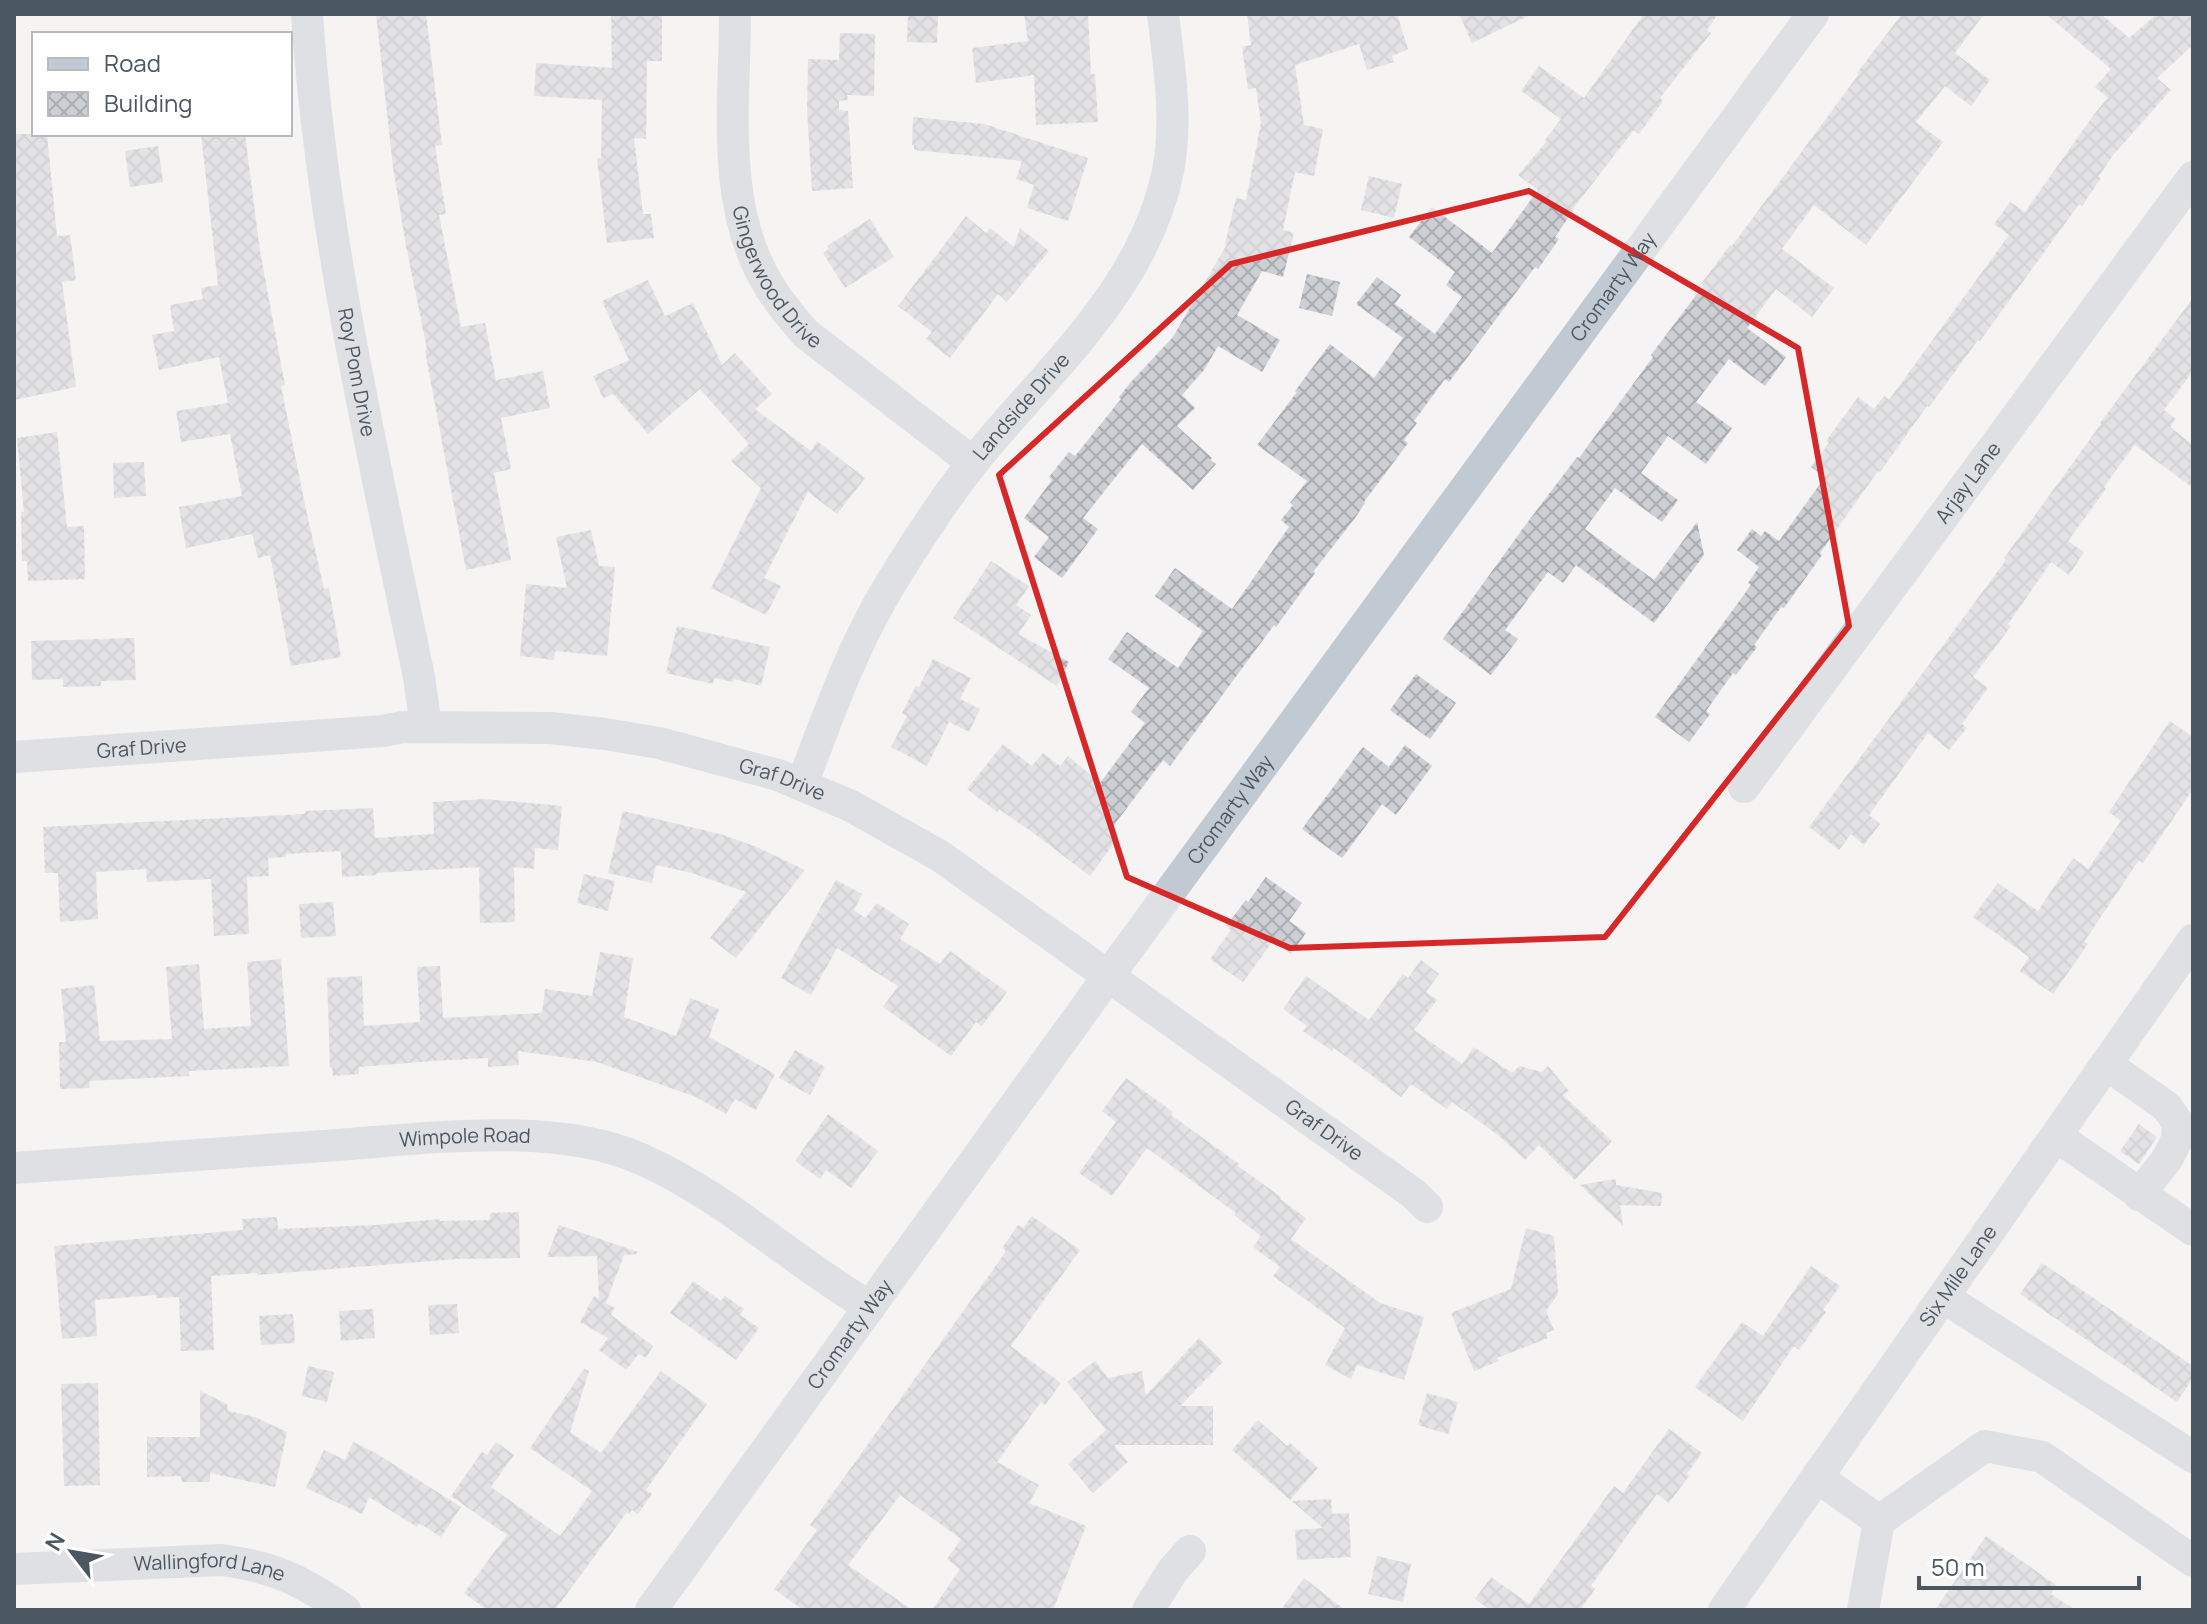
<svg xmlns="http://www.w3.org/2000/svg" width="2207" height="1624" font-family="Manrope,sans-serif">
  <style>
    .building { fill: url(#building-cross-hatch) }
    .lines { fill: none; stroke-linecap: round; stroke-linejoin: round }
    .minor { stroke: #c1cad2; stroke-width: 32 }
    .marked { fill: none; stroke: #d62828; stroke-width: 6; stroke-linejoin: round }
    .labels { text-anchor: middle; stroke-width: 6; stroke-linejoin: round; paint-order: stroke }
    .street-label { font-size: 20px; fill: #4a5661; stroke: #fff }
  </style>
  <defs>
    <pattern id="building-cross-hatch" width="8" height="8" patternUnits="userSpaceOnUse" patternTransform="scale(2)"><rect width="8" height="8" fill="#cdcfd5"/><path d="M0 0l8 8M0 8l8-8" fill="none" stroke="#a8abb0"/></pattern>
  </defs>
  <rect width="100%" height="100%" fill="#f5f3f3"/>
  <g class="building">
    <polygon points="376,14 426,14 442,145 435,146 446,214 439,215 461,327 485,323 496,380 543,371 550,408 501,418 511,469 494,473 511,560 466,570 430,378 425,350 427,349 406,246 393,167"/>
    <polygon points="611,14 662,14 662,61 647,61 646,139 634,138 643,214 651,214 654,238 607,243 597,158 601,158 602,100 534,96 536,63 612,68"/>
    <polygon points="908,14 938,15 937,43 907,42"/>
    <polygon points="1024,14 1088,14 1091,74 1095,74 1098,122 1036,125 1034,75 976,83 972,48 1028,41"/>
    <polygon points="1247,14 1397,14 1408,49 1392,56 1394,62 1367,70 1359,44 1295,65 1304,125 1323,129 1314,176 1295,172 1283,230 1294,233 1283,277 1262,271 1237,315 1280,340 1262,372 1218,346 1204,370 1182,395 1195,408 1177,426 1212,458 1210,460 1216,464 1193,490 1142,444 1083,518 1098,529 1062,578 1034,557 1049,537 1024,518 1052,480 1049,477 1069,452 1075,456 1121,399 1119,397 1130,383 1173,337 1227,244 1225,244 1236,198 1246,200 1261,123 1256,88 1248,89 1242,47 1251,45"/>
    <polygon points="1459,14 1532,14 1472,43"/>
    <polygon points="1644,14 1718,14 1707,30 1711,33 1660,98 1663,101 1639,134 1634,130 1572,210 1573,211 1555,237 1559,239 1538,269 1535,267 1449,382 1445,379 1414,421 1417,423 1404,440 1408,443 1364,502 1365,503 1355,518 1313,572 1315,573 1276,627 1274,625 1170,766 1163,760 1108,833 1117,839 1090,876 1036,835 999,809 997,812 967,789 1003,744 1032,766 1043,753 1060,766 1068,756 1100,783 1145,723 1131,712 1149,688 1108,659 1127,632 1178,668 1203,631 1155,596 1175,568 1232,609 1289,527 1281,520 1293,505 1290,503 1307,481 1257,445 1297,392 1295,391 1330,344 1374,378 1403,338 1356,304 1377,277 1401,295 1395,304 1435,334 1462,297 1446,285 1455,272 1409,237 1432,207 1492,253 1538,190 1518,175 1547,141 1545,140 1561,119 1521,91 1539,66 1584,98"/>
    <polygon points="1902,14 1984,14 1955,53 1990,80 1971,106 1945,86 1916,122 1943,142 1866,245 1814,205 1782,249 1834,288 1812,317 1776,289 1747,328 1786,357 1765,386 1729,359 1696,402 1732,428 1706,464 1668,436 1641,473 1678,500 1662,522 1615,488 1585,529 1654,580 1697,522 1704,555 1654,623 1576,565 1563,583 1548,572 1505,630 1518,639 1491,675 1443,639 1524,527 1577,457 1579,458 1653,357 1651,355 1703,286 1701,284 1730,245 1732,246 1859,74 1857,73"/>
    <polygon points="2046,14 2101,14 2129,38 2157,14 2193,14 2193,45 2157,78 2171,90 2114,154 2098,177 2101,178 2082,206 2079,204 1980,341 1978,340 1929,407 1927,406 1880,472 1878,471 1820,553 1822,555 1784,608 1781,607 1754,645 1757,647 1736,675 1733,673 1706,711 1710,714 1689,742 1655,717 1751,585 1748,583 1759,567 1737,550 1752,529 1761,536 1765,531 1779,541 1825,477 1811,467 1829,443 1826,441 1858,397 1874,409 1884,396 1889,400 2009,235 1994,224 2010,202 2025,212 2095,113 2108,98 2095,87 2111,69"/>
    <polygon points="840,33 875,34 874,96 847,95 848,100 839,101 839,110 848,111 853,188 812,191 807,110 808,59 839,60"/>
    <polygon points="913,117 984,124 1088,158 1068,221 1027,208 1034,185 1016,179 1022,161 914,150 914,145 912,145"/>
    <polygon points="14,134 47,134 57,236 70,235 76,280 62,282 76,387 14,400"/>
    <polygon points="201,134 245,134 260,251 285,385 281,386 305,505 324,589 329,588 341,657 291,666 270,555 258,558 252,534 186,548 179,507 242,496 230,434 181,442 176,411 228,403 219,357 159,370 152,335 174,331 170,305 203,299 201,288 218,285"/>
    <polygon points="158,146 163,182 130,187 125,151"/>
    <polygon points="1369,176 1402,184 1394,218 1361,210"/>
    <polygon points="966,216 986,233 990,228 1014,247 1020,228 1049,251 1007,302 998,294 950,358 926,339 932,332 898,306"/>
    <polygon points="870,219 894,257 845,288 823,253 829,249 827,246"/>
    <polygon points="1307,274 1340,282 1332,316 1299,308"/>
    <polygon points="648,280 665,316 693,303 722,365 735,353 772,394 755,409 811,451 817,441 865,478 837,514 808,492 764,578 781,586 766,615 711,588 761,488 731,461 749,444 700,389 648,434 613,394 603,398 593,376 629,360 602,301"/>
    <polygon points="2193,298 2193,371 2164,410 2176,419 2170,427 2193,445 2193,488 2135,445 2133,447 2104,487 2106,489 2068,541 2084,552 2069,575 2051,562 2008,624 2011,626 1973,677 1988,688 1962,724 1967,728 1949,750 1928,733 1869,815 1880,824 1864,845 1851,834 1839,850 1809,827 2006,560 2004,558 2101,424 2100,423"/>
    <polygon points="57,432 67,527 84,526 85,579 28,581 27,561 22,561 21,512 24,512 17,438"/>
    <polygon points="144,462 146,496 114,498 113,463"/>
    <polygon points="591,530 599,566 615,567 607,656 555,651 554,660 520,656 526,584 567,588 556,537"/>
    <polygon points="991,561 1029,586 1016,605 1031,615 1018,634 1069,662 1057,686 953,618"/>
    <polygon points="677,626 770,647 761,686 734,679 733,682 714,678 713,684 666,673"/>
    <polygon points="134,638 136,680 101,681 101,686 63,687 63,679 32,680 31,641"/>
    <polygon points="933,659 971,678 960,699 980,709 969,732 949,722 927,766 891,747 907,716 902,713 916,686 919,687"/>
    <polygon points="1416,674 1456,703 1430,739 1390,710"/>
    <polygon points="2170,721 2193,737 2193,789 2143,863 2139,860 2084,942 2088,944 2053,994 2020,971 2029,957 1973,917 1998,883 2038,911 2073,858 2088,869 2121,821 2109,812"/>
    <polygon points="1405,745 1432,766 1396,815 1382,804 1342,858 1302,829 1363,747 1389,767"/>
    <polygon points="485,799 562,806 558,850 535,848 534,869 514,867 515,922 480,923 479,867 376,873 377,875 342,877 341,851 286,854 286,857 268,858 269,876 247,877 249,934 214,936 211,879 147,882 146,869 96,872 98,919 60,922 58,873 45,873 43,827 305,814 305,811 373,808 375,838 434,834 433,802"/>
    <polygon points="623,811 720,834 757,847 805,870 736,958 710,938 746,892 692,873 656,865 652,883 608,873"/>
    <polygon points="584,874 615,881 608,911 577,903"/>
    <polygon points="1266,877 1302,903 1289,921 1306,933 1291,954 1273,941 1243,982 1210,959 1231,930 1226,926 1246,900 1248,902"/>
    <polygon points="836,880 862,894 854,910 865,918 877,903 909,924 900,939 940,964 950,951 1007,992 982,1026 976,1022 951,1056 883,1007 898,986 837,948 811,995 781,978"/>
    <polygon points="333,902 336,936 301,938 299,904"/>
    <polygon points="600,952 633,958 624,1017 676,1036 690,998 719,1009 709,1037 775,1074 756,1110 735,1099 726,1114 696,1097 597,1062 518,1051 519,1065 488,1067 488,1058 432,1061 359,1067 359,1074 333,1076 332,1067 330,1067 327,978 362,976 364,1026 420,1022 417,967 440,966 443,1018 542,1013 545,989 592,996"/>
    <polygon points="281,959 289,1066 189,1071 189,1076 89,1081 90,1088 60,1089 59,1042 66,1042 61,989 94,985 100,1041 172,1039 166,967 199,964 204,1029 251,1026 247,962"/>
    <polygon points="1421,960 1439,974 1426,992 1437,1000 1414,1030 1462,1064 1474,1047 1512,1073 1520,1066 1541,1072 1548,1066 1569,1091 1563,1095 1612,1141 1575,1180 1539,1145 1525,1160 1498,1135 1452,1102 1447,1109 1411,1084 1401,1097 1334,1048 1332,1051 1303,1031 1307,1026 1283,1009 1306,976 1369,1020 1403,974 1408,978"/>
    <polygon points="795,1050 825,1067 810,1095 779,1078"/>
    <polygon points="1126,1078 1173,1112 1171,1115 1239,1164 1238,1166 1281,1197 1280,1199 1306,1218 1291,1239 1380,1303 1424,1317 1404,1380 1357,1365 1351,1379 1325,1365 1345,1328 1273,1276 1280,1267 1253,1247 1261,1236 1234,1215 1236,1213 1147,1148 1112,1196 1079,1173 1116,1122 1102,1111"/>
    <polygon points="828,1114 878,1151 851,1188 826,1170 820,1179 795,1161"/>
    <polygon points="2139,1124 2157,1137 2139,1164 2120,1151"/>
    <polygon points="1616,1179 1616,1185 1662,1193 1661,1206 1620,1205 1623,1226 1580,1185"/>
    <polygon points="519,1212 520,1258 457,1259 257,1275 257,1273 211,1276 214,1350 181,1351 179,1297 156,1298 156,1295 95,1300 97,1336 62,1339 54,1246 243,1230 242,1219 277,1217 278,1229 376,1225 440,1219 440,1221 490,1220 490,1213"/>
    <polygon points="1032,1216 1080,1250 1011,1346 1061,1383 1045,1405 1041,1402 997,1462 1039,1485 1029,1503 1086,1526 1053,1610 932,1610 960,1569 947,1559 961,1539 900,1495 848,1565 912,1610 803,1610 774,1589 817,1530 810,1525 997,1264 1006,1251 1002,1248 1018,1225 1023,1228"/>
    <polygon points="559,1225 638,1252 637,1254 624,1255 606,1303 615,1308 611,1315 653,1346 646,1358 639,1354 626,1370 599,1350 608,1338 580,1322 594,1296 599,1299 597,1256 547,1257"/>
    <polygon points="1526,1228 1554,1236 1558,1294 1546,1311 1554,1330 1546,1333 1548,1338 1497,1358 1499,1361 1474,1371 1451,1313 1511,1289"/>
    <polygon points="2042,1263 2193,1366 2193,1378 2177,1402 2020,1294"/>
    <polygon points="1811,1266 1840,1286 1823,1310 1826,1312 1799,1350 1794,1346 1743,1421 1695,1387 1742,1322 1763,1336"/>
    <polygon points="693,1281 721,1301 725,1296 744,1309 740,1315 759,1328 736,1360 670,1313"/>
    <polygon points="457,1304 459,1333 430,1335 428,1305"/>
    <polygon points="373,1309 375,1338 341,1341 339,1311"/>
    <polygon points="293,1314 295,1343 261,1345 259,1316"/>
    <polygon points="1199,1338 1223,1362 1180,1406 1213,1406 1213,1445 1114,1445 1128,1462 1093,1493 1068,1464 1106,1430 1067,1382 1095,1361 1108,1378 1142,1371 1146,1395"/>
    <polygon points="308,1366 334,1372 327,1402 302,1396"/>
    <polygon points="584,1369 589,1371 570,1432 601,1453 661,1371 707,1404 646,1490 652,1494 638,1514 632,1510 629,1514 627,1512 555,1610 487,1610 464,1593 507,1535 451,1496 482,1452 487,1455 496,1442 514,1455 491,1487 560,1536 592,1491 530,1448"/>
    <polygon points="98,1383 100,1485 64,1486 61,1384"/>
    <polygon points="200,1391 227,1404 228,1411 255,1417 287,1432 275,1487 210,1473 210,1482 182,1482 181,1476 147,1477 147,1437 200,1437"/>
    <polygon points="1427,1393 1458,1402 1448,1434 1418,1425"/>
    <polygon points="1258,1420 1287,1446 1290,1443 1318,1468 1290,1500 1232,1450"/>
    <polygon points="1669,1429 1702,1453 1687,1474 1689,1476 1669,1503 1657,1494 1591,1586 1595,1589 1580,1610 1490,1610 1475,1599 1491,1577 1529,1604 1614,1486 1623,1493"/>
    <polygon points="353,1442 374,1452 461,1507 441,1537 419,1523 417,1527 369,1497 362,1514 306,1488 324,1450 345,1460"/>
    <polygon points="1331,1499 1332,1514 1349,1513 1351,1557 1297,1560 1295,1530 1323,1528 1292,1501"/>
    <polygon points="1986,1536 2056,1585 2051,1594 2075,1610 1935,1610"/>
    <polygon points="1377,1556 1411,1564 1403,1602 1368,1594"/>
    <polygon points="1304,1578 1345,1610 1281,1610"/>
  </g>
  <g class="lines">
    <g class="minor">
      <path id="s1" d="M307 14C322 238 374 458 419 677L426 727"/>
      <path id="s2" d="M735 14C735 102 720 205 768 284 778 302 792 317 805 333L972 462"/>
      <path id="s3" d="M14 757 383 731 403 727 550 728 605 734 659 743 778 775 851 806 940 856 1414 1194 1427 1207"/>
      <path id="s4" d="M802 784C826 722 848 658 881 600 900 567 921 535 943 503 1017 393 1140 308 1168 171 1178 119 1169 66 1163 14"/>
      <path id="s5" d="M1744 787 2193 177"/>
      <polyline points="2106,1064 2167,1107 2178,1123 2177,1140 2167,1159 2139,1195"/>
      <polyline points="2056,1136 2193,1230"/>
      <path id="s6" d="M14 1168C117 1161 220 1154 323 1146 418 1140 552 1119 641 1159 725 1196 792 1261 870 1307"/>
      <polyline points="1943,1297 2193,1457"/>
      <polyline points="1817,1477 1879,1521 1863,1610"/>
      <polyline points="1879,1521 1985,1446 2042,1457 2193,1561"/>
      <path id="s7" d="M14 1569 221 1560C275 1567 300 1580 345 1610"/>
      <path id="s8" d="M651 1610 1109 975 1813 14"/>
      <polyline points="1148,1610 1173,1570 1190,1551"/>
      <path id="s9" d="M1724 1610 2193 940"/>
    </g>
  </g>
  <path d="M0 0H2207V1624H0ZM1529 191 1798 348 1849 626 1605 937 1290 948 1127 877 999 475 1231 264Z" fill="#f5f3f3" fill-opacity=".55" fill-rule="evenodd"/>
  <path class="marked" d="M1529 191 1798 348 1849 626 1605 937 1290 948 1127 877 999 475 1231 264Z"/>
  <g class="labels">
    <g class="street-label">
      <text dy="7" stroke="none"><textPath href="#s2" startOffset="274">Gingerwood Drive</textPath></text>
      <text dy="7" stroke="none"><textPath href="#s8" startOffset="1636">Cromarty Way</textPath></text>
      <text dy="7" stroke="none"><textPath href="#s1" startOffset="362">Roy Pom Drive</textPath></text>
      <text dy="7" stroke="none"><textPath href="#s4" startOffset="440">Landside Drive</textPath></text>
      <text dy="7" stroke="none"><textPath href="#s5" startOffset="378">Arjay Lane</textPath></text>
      <text dy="7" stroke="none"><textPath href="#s3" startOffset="128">Graf Drive</textPath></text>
      <text dy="7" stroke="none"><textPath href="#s3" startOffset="776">Graf Drive</textPath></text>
      <text dy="7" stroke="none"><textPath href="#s8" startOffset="988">Cromarty Way</textPath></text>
      <text dy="7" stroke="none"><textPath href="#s3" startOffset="1424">Graf Drive</textPath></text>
      <text dy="7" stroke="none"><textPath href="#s6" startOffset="452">Wimpole Road</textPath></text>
      <text dy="7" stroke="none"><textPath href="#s9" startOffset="408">Six Mile Lane</textPath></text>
      <text dy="7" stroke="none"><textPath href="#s8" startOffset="340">Cromarty Way</textPath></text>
      <text dy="7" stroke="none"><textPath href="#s7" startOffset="196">Wallingford Lane</textPath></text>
    </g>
  </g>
  <rect width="2207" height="1624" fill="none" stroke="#4a5661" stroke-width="32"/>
  <rect x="32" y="32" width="260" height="104" fill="#ffffff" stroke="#b7bbc0" stroke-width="2"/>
  <rect x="48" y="58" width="40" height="12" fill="#c1cad2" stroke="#b7bbc0" stroke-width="2"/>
  <text x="104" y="72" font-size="24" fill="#4a5661">Road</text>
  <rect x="48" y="92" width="40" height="24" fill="url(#building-cross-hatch)" stroke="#b7bbc0" stroke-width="2"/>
  <text x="104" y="112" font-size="24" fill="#4a5661">Building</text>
  <g transform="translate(72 1552) rotate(301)" stroke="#ffffff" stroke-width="6" paint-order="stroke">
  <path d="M0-6L14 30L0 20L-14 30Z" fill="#4a5661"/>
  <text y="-12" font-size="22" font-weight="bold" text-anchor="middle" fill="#4a5661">N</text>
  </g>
  <path d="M1919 1576v12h220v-12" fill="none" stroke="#4a5661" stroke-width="4"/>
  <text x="1931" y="1576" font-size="24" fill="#4a5661" stroke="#ffffff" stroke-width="6" paint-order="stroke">50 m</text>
</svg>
